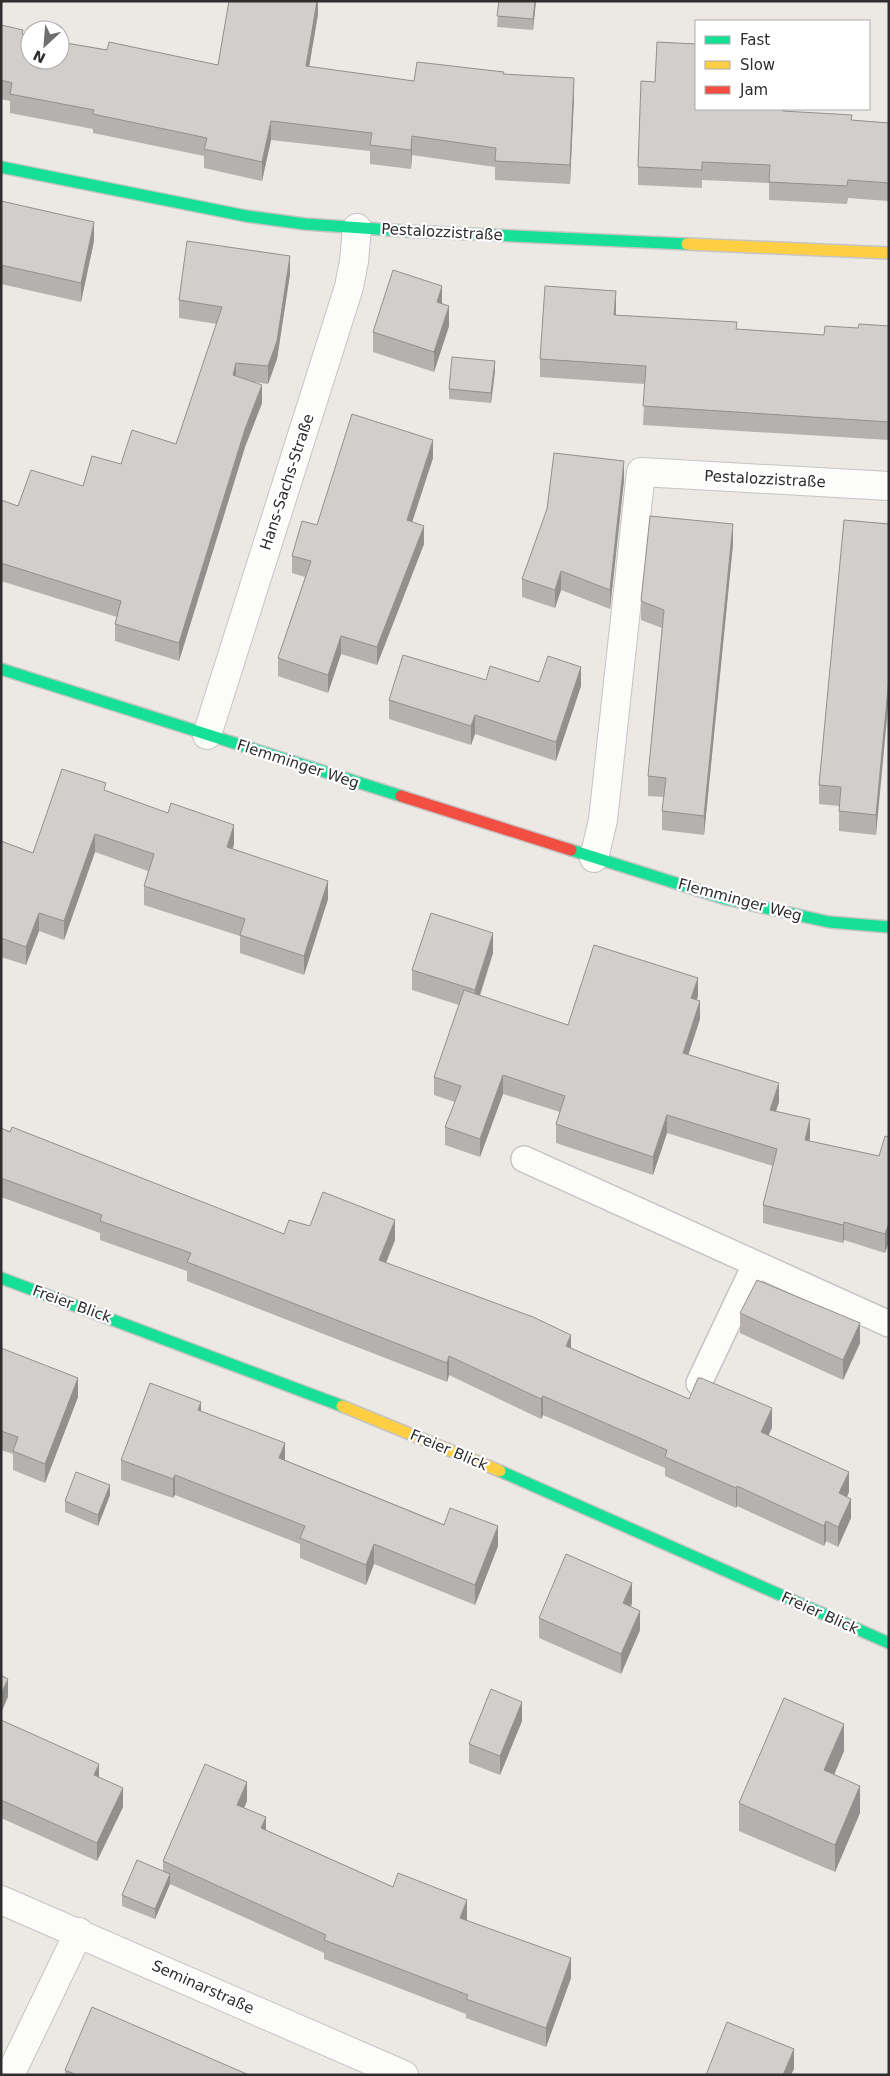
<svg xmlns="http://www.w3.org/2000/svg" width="890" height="2076" font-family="'DejaVu Sans',sans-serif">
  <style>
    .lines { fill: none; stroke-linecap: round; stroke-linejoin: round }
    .lane-casing { stroke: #c5c4c5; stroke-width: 28 }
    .street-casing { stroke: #c5c4c5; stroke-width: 30 }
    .fast-casing { stroke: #c5c4c5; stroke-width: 14 }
    .slow-casing { stroke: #c5c4c5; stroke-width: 14 }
    .jam-casing { stroke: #c5c4c5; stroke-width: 14 }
    .lane { stroke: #fcfcfb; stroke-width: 25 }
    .street { stroke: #fcfcfb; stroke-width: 28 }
    .fast { stroke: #16e098; stroke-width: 11 }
    .slow { stroke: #ffcf43; stroke-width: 11 }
    .jam { stroke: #f24e42; stroke-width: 11 }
    .wall { fill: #b4b1af }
    .shaded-wall { fill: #92908e }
    .building { fill: #d1cecb; stroke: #92908e }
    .labels { text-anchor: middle; stroke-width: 4.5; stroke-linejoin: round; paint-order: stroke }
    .street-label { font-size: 15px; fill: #2e2e2e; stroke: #fff }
  </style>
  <rect width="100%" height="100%" fill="#ece8e4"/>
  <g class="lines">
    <g class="lane-casing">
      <g id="lane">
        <polyline points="524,1159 889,1324"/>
        <polyline points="699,1383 755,1265"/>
      </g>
    </g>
    <g class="street-casing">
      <g id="street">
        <polyline points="207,735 349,287 354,261 357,228"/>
        <polyline points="594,858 603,820 641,472 889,486"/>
        <polyline points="1,1900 404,2075"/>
        <polyline points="10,2075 79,1932"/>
      </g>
    </g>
    <g class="fast-casing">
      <g id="fast">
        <polyline points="1,167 246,216 305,224 405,231 687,244"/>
        <polyline points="1,669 401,796"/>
        <polyline points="571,850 726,899 829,922 889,927"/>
        <polyline points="1,1278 342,1406"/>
        <polyline points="500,1471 889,1643"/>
      </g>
    </g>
    <g class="slow-casing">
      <g id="slow">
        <polyline points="687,244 889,253"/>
        <polyline points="342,1406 500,1471"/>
      </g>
    </g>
    <g class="jam-casing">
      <polyline id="jam" points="401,796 571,850"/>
    </g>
    <use href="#lane" class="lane"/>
    <use href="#street" class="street"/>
    <use href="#fast" class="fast"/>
    <use href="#slow" class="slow"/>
    <use href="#jam" class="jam"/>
  </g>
  <g class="wall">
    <polygon points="318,1 318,14 309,67 414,81 504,74 574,97 570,184 495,180 495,167 412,155 411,169 370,164 370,151 271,140 262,181 204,168 204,156 93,133 93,129 10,113 10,101 1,99 1,25 23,35 107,50 218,65"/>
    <polygon points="499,1 536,1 533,30 497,27"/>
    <polygon points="696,109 785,109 785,111 852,120 889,123 889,201 848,198 847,204 769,200 769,183 702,180 702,188 638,185 638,167"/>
    <polygon points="1,201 94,241 81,302 1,284"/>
    <polygon points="290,274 277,359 268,384 254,382 262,403 245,447 179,661 115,641 115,624 117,617 1,581 1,500 18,506 83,486 121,464 176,444 217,324 179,318 179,300"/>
    <polygon points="442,304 449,326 434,372 373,352 373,332"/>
    <polygon points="616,310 616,316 737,329 824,335 858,328 889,326 889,440 643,425 645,384 540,377 540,359"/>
    <polygon points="495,371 491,403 449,399 449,389"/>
    <polygon points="433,458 412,522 424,544 377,665 341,654 328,693 278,676 278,658 305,577 292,573 292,556 317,525"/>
    <polygon points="624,480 610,609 561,590 555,608 522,597 522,579"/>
    <polygon points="889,524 876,835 839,831 839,806 819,804 819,785"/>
    <polygon points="733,544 704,835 662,830 662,811 664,797 648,796 648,776 662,628 641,620 641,601"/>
    <polygon points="486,680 539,682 581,686 556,761 475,734 471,745 389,719 389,700"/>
    <polygon points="106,791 234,844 233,849 328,899 304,975 240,953 240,936 144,905 144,886 148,871 95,852 64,940 39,931 26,965 1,957 1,841 33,853"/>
    <polygon points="493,953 480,996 568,1025 698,996 696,1000 700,1019 688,1055 779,1102 776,1111 810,1138 809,1141 879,1156 889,1137 889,1241 885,1253 844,1240 843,1243 763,1223 763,1205 773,1166 667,1133 653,1175 556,1143 556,1124 560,1112 503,1094 480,1157 445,1145 445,1127 455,1102 434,1095 434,1077 459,1005 412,990 412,970"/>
    <polygon points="1,1128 284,1234 310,1226 395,1240 386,1263 571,1348 689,1399 772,1428 768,1435 849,1492 847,1497 851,1518 838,1547 826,1541 824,1546 737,1506 736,1508 665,1476 665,1468 543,1415 541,1419 449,1375 447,1382 187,1281 187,1271 100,1240 100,1233 1,1197"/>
    <polygon points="740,1313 860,1343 843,1380 740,1333"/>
    <polygon points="1,1348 78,1397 45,1483 13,1470 13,1454 1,1450"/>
    <polygon points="201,1411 285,1460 498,1546 475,1605 374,1564 366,1585 300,1558 300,1544 175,1495 173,1498 121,1480 121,1460"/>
    <polygon points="110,1495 98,1526 65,1512 65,1501"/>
    <polygon points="632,1603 631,1607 640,1630 621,1674 539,1638 539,1618"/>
    <polygon points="1,1720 99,1777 123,1807 97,1861 1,1818"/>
    <polygon points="522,1721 500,1775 469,1763 469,1744"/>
    <polygon points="844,1751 834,1775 860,1813 835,1872 739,1831 739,1803"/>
    <polygon points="247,1801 244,1808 266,1830 393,1887 467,1919 466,1920 571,1978 546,2047 466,2018 466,2014 324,1959 324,1953 170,1884 155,1919 122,1906 122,1895 163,1871 163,1861"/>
    <polygon points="65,2070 249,2075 65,2075"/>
  </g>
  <g class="shaded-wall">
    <polygon points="317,1 318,1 318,14 306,85 306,66"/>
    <polygon points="535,1 536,1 533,30 533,19"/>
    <polygon points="574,78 574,97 570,184 570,165"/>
    <polygon points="271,121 271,140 262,181 262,162"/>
    <polygon points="412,136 412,155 411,169 411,150"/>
    <polygon points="94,222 94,241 81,302 81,283"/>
    <polygon points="290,256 290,274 277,359 268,384 268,366"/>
    <polygon points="442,286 442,306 437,302"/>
    <polygon points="616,291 616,310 614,334 614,315"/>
    <polygon points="449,306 449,326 434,372 434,352"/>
    <polygon points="495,361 495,371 491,403 491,393"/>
    <polygon points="236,363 236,381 233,375"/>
    <polygon points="262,385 262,403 245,447 179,661 179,643 245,429"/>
    <polygon points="433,440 433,458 407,538 407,520"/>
    <polygon points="624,461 624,480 610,609 610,590"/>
    <polygon points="733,524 733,544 704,835 704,816"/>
    <polygon points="424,526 424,544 377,665 377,647"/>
    <polygon points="561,571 561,590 555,608 555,590"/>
    <polygon points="341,636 341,654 328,693 328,675"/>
    <polygon points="581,667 581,686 556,761 556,742"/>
    <polygon points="889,678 889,697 876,835 876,815"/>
    <polygon points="475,715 475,734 471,745 471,726"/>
    <polygon points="234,825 234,844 227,866 227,847"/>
    <polygon points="95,834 95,852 64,940 64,921"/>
    <polygon points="328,881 328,899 304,975 304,956"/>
    <polygon points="39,913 39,931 26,965 26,947"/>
    <polygon points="493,933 493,953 475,1010 475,990"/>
    <polygon points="698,978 698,996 691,1017 691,998"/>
    <polygon points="700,1001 700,1019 683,1071 683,1053"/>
    <polygon points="503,1075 503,1094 480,1157 480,1139"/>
    <polygon points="779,1083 779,1102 770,1128 770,1110"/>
    <polygon points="667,1115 667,1133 653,1175 653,1157"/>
    <polygon points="810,1119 810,1138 805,1158 805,1140"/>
    <polygon points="395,1220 395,1240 379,1280 379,1260"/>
    <polygon points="844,1222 844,1240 843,1243 843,1225"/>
    <polygon points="889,1223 889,1241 885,1253 885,1234"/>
    <polygon points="860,1323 860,1343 843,1380 843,1360"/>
    <polygon points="571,1335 571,1355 566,1346"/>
    <polygon points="449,1356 449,1375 447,1382 447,1363"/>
    <polygon points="78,1378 78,1397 45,1483 45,1464"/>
    <polygon points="543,1396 543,1415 541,1419 541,1399"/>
    <polygon points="201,1402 201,1422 198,1410"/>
    <polygon points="772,1408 772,1428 761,1451 761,1432"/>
    <polygon points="285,1443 285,1463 279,1458"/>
    <polygon points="849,1472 849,1492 839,1512 839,1493"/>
    <polygon points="175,1475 175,1495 173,1498 173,1479"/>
    <polygon points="110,1485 110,1495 98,1526 98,1515"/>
    <polygon points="737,1486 737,1506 736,1508 736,1488"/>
    <polygon points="851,1499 851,1518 838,1547 838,1527"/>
    <polygon points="826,1521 826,1541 824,1546 824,1526"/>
    <polygon points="498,1526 498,1546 475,1605 475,1585"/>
    <polygon points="374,1544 374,1564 366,1585 366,1565"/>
    <polygon points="632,1583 632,1603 623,1623 623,1603"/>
    <polygon points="640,1611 640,1630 621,1674 621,1654"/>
    <polygon points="8,1679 8,1697 1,1713 1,1694"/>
    <polygon points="522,1702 522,1721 500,1775 500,1756"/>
    <polygon points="844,1724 844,1751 824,1798 824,1770"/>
    <polygon points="99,1764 99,1783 94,1775"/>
    <polygon points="247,1782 247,1801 237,1824 237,1805"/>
    <polygon points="860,1786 860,1813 835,1872 835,1845"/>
    <polygon points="123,1788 123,1807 97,1861 97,1843"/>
    <polygon points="266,1817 266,1836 261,1828"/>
    <polygon points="170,1874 170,1884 155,1919 155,1909"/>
    <polygon points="467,1900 467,1919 460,1937 460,1918"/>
    <polygon points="571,1958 571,1978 546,2047 546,2028"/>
    <polygon points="794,2049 794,2069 791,2075 783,2075"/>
  </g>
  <g class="building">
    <polygon points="229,1 317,1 306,66 414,81 417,62 504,72 503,74 574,78 570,165 495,161 496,148 412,136 411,150 370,145 372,133 271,121 262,162 204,149 207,138 93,114 94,110 10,94 12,83 1,80 1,25 23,30 22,34 30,36 30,60 60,60 60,42 107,50 109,42 218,65"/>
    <polygon points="499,1 535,1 533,19 497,16"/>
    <polygon points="657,42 696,44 696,109 784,109 783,111 852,115 851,120 889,123 889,183 848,180 847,186 769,182 770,165 702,162 702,170 638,167 641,81 655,82"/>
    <polygon points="1,201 94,222 81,283 1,265"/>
    <polygon points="187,241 290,256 277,341 268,366 236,363 233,375 262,385 245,429 179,643 115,624 121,601 1,563 1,500 18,506 31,470 83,486 92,456 121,464 132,430 176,444 222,307 179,300"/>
    <polygon points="393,270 442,286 437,302 449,306 434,352 373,332"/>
    <polygon points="545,286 616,291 614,315 737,322 736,329 824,335 825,326 858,328 859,324 889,326 889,422 643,406 646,366 540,359"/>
    <polygon points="452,357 495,361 491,393 449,389"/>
    <polygon points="352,414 433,440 407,520 424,526 377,647 341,636 328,675 278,658 311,561 292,556 302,521 317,525"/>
    <polygon points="554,453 624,461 610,590 561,571 555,590 522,579 547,509"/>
    <polygon points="650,516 733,524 704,816 662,811 666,778 648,776 664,610 641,601"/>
    <polygon points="844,520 889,524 889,678 876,815 839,811 841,787 819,785"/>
    <polygon points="403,655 486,680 490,666 539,682 548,656 581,667 556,742 475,715 471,726 389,700"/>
    <polygon points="62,769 106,783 104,790 168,813 171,803 234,825 227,847 328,881 304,956 240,935 245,919 144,886 154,854 95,834 64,921 39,913 26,947 1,938 1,841 33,853"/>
    <polygon points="431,913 493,933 475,990 412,970"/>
    <polygon points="594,945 698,978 691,998 700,1001 683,1053 779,1083 770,1110 810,1119 805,1140 879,1156 885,1136 889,1137 889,1223 885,1234 844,1222 843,1225 763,1205 777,1149 667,1115 653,1157 556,1124 565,1096 503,1075 480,1139 445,1127 461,1086 434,1077 464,990 568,1025"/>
    <polygon points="12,1127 284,1234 289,1220 310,1226 323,1192 395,1220 379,1260 533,1317 571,1335 566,1346 689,1399 698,1378 701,1378 772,1408 761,1432 849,1472 839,1493 851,1499 838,1527 826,1521 824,1526 737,1486 736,1488 665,1457 667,1450 543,1396 541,1399 449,1356 447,1363 187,1262 191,1253 100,1221 102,1215 1,1178 1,1128 10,1132"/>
    <polygon points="757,1280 860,1323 843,1360 740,1313"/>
    <polygon points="1,1348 78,1378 45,1464 13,1451 18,1437 1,1431"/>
    <polygon points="150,1383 201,1402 198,1410 285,1443 279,1458 444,1525 450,1508 498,1526 475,1585 374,1544 366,1565 300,1538 305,1526 175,1475 173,1479 121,1460"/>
    <polygon points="76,1472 110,1485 98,1515 65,1501"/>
    <polygon points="566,1554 632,1583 623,1603 640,1611 621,1654 539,1618"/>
    <polygon points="1,1675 8,1679 1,1694"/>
    <polygon points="491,1689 522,1702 500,1756 469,1744"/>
    <polygon points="784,1698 844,1724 824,1770 860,1786 835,1845 739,1803"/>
    <polygon points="1,1720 99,1764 94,1775 123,1788 97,1843 1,1800"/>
    <polygon points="205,1764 247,1782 237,1805 266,1817 261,1828 393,1887 398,1873 467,1900 460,1918 571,1958 546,2028 466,1999 468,1995 324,1940 326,1935 163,1861"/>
    <polygon points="137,1860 170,1874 155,1909 122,1895"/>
    <polygon points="92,2007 249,2075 77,2075 65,2070"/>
    <polygon points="727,2022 794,2049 783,2075 706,2075"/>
  </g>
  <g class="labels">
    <g class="street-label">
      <text transform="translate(442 232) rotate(3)" y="5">Pestalozzistraße</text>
      <text transform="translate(765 479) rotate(3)" y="5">Pestalozzistraße</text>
      <text transform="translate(287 482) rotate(-72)" y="5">Hans-Sachs-Straße</text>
      <text transform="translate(298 764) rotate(18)" y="5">Flemminger Weg</text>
      <text transform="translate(740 900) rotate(15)" y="5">Flemminger Weg</text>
      <text transform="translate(72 1304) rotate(20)" y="5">Freier Blick</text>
      <text transform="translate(449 1450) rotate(23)" y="5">Freier Blick</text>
      <text transform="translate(820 1613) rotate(24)" y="5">Freier Blick</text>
      <text transform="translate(203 1987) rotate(24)" y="5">Seminarstraße</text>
    </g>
  </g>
  <rect width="890" height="2076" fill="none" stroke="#2e2e2e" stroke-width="5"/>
  <rect x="695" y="20" width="175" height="90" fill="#ffffff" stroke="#ababab"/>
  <rect x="705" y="36" width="25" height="8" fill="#16e098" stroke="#ababab"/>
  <text x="740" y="45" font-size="15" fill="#2e2e2e">Fast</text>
  <rect x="705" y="61" width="25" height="8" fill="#ffcf43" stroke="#ababab"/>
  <text x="740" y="70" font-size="15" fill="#2e2e2e">Slow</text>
  <rect x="705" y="86" width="25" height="8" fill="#f24e42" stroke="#ababab"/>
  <text x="740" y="95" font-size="15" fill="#2e2e2e">Jam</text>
  <g transform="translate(45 45) rotate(206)"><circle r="24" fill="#ffffff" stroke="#ababab"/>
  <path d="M0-4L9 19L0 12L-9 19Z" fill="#706f6e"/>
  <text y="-8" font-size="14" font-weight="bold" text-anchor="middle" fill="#2e2e2e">N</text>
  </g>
</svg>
